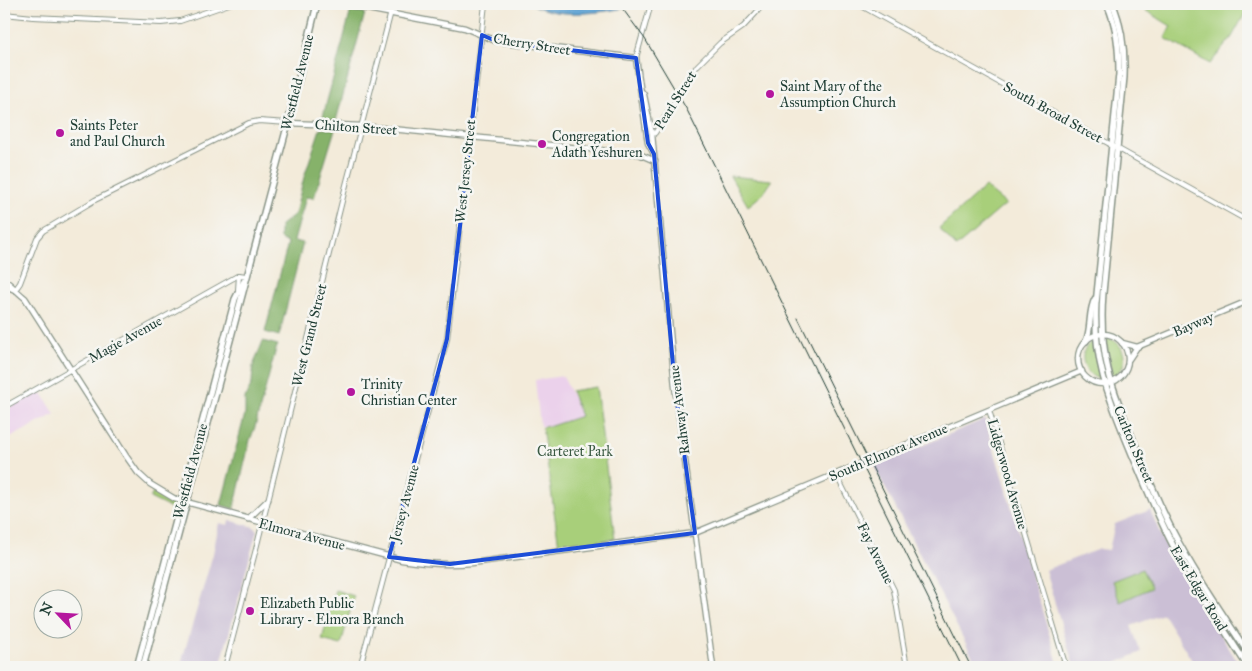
<svg xmlns="http://www.w3.org/2000/svg" width="1252" height="671" font-family="'IM FELL Great Primer',serif">
  <style>
    .built { fill: #ebd1eb }
    .industrial { fill: #cbbfd5 }
    .green { fill: #a8cf7a; stroke: #648657 }
    .forest { fill: #86b26a; stroke: #52784f }
    .water { fill: #5ea2d3; stroke: #3e7084 }
    .lines { fill: none; stroke-linecap: round; stroke-linejoin: round }
    .tertiary-casing { stroke: #899487; stroke-width: 6 }
    .secondary-casing { stroke: #899487; stroke-width: 7 }
    .primary-casing { stroke: #899487; stroke-width: 8 }
    .trunk-casing { stroke: #899487; stroke-width: 8 }
    .tertiary { stroke: #fff; stroke-width: 4 }
    .secondary { stroke: #fff; stroke-width: 4.5 }
    .primary { stroke: #fff; stroke-width: 5 }
    .trunk { stroke: #fff; stroke-width: 5 }
    .rail { stroke: #1f3d34; stroke-width: 1 }
    .marked { fill: none; stroke: #1d4ed8; stroke-width: 4; stroke-linejoin: round }
    .poi-dot { fill: #b5179e; stroke: #f6f6f2; stroke-width: 2 }
    .labels { text-anchor: middle; stroke-width: 5; stroke-linejoin: round; paint-order: stroke }
    .street-label { font-size: 14px; fill: #1f3d34; stroke: #f6f6f2 }
    .poi-label { font-size: 14px; fill: #1f3d34; stroke: #f6f6f2; text-anchor: start }
    .park-label { font-size: 14px; fill: #3a5a42; stroke: #f6f6f2 }
  </style>
  <rect width="100%" height="100%" fill="#f6f6f2"/>
  <filter id="ink" filterUnits="userSpaceOnUse"><feTurbulence type="fractalNoise" baseFrequency=".02" numOctaves="2"/><feDisplacementMap in="SourceGraphic" scale="10" xChannelSelector="R" yChannelSelector="G"/><feConvolveMatrix kernelMatrix="1 2 1 2 8 2 1 2 1" color-interpolation-filters="sRGB"/></filter>
  <filter id="wash" filterUnits="userSpaceOnUse"><feTurbulence type="fractalNoise" baseFrequency=".0096" numOctaves="4" result="noise"/><feDisplacementMap in="SourceGraphic" scale="20" xChannelSelector="R" yChannelSelector="G"/><feGaussianBlur stdDeviation="1.12" result="paint"/><feColorMatrix in="noise" values="0 0 0 0 0 0 0 0 0 0 0 0 0 0 0 0 0 1.4 0 .05"/><feComposite in="paint" operator="in"/></filter>
  <g filter="url(#wash)">
    <rect width="100%" height="100%" fill="#f3ebda"/>
    <g class="built">
      <polygon points="563,376 581,416 551,426 540,426 535,380"/>
      <polygon points="40,390 55,414 4,441 4,410"/>
    </g>
    <g class="industrial">
      <polygon points="985,419 1033,580 1059,667 978,667 874,466"/>
      <polygon points="1150,510 1163,540 1238,663 1229,667 1196,667 1163,614 1131,626 1141,652 1107,667 1074,667 1045,570 1099,549 1109,550 1115,524"/>
      <polygon points="229,520 254,527 257,530 220,667 180,667 213,554 219,523 228,525"/>
    </g>
    <g class="green">
      <polygon points="1135,4 1248,4 1248,8 1232,37 1210,64 1165,38 1171,26"/>
      <polygon points="730,176 771,180 772,181 763,194 748,206"/>
      <polygon points="985,187 1006,204 956,247 939,228"/>
      <path d="M1105 337C1126 341 1132 367 1112 377Z"/>
      <path d="M1093 341 1100 378 1099 379C1082 374 1076 350 1093 341Z"/>
      <polygon points="596,387 615,539 559,546 542,427 551,426 581,416 571,391"/>
      <polygon points="153,493 176,504 174,510 150,498"/>
      <polygon points="1142,569 1151,588 1120,602 1112,581"/>
      <polygon points="335,590 354,596 341,645 322,640"/>
    </g>
    <g class="forest">
      <polygon points="351,10 365,13 336,121 322,120"/>
      <polygon points="320,129 335,129 314,198 306,197 294,241 303,243 279,336 265,332 288,243 280,239 280,226 295,214 304,177"/>
      <polygon points="263,341 278,345 276,349 255,427 250,440 234,509 221,505 245,414 245,398 252,383 253,366"/>
    </g>
    <path class="water" d="M532 4H559L572 6 643 4C614 11 559 21 532 4Z"/>
  </g>
  <g filter="url(#ink)">
    <g class="lines">
      <g class="tertiary-casing">
        <g id="tertiary">
          <polyline points="858,4 1248,221"/>
          <polyline points="4,14 33,17 161,23 180,21 229,4"/>
          <polyline points="636,58 651,4"/>
          <polyline points="652,134 655,133 697,66 720,43 743,27 756,13 763,4"/>
          <polyline points="15,290 20,283 37,238 43,231 95,200 249,123 259,121 288,123"/>
          <polyline points="238,290 239,275"/>
          <polyline points="4,407 239,275 247,276"/>
          <polyline points="989,410 1066,667"/>
          <polyline points="836,474 894,590 907,667"/>
          <polyline points="225,667 257,545 345,189 393,4"/>
          <polyline points="360,667 447,339 485,4"/>
        </g>
      </g>
      <g class="secondary-casing">
        <g id="secondary">
          <polyline points="342,4 465,28 496,41 636,58 648,143 653,152"/>
          <polyline points="642,92 644,95 652,134 675,387 713,667"/>
          <polyline points="288,123 362,126 639,154 655,161"/>
          <path d="M4 280C12 285 17 292 25 298L126 456 138 473 150 484 175 499 402 560C426 564 448 565 472 563L695 533 1082 371"/>
          <polyline points="4,285 15,290"/>
          <circle cx="1103" cy="359" r="25"/>
          <polyline points="1122,343 1137,347"/>
          <polyline points="1129,359 1137,347 1248,301"/>
          <polyline points="248,519 268,500"/>
        </g>
      </g>
      <g class="primary-casing">
        <g id="primary">
          <polyline points="137,667 235,299 244,281"/>
          <polyline points="143,667 288,123 317,4"/>
        </g>
      </g>
      <g class="trunk-casing">
        <g id="trunk">
          <path d="M1107 4C1117 26 1119 49 1119 74L1096 304C1093 364 1110 400 1132 454 1146 486 1159 520 1176 551 1198 591 1224 629 1248 667"/>
          <path d="M1113 4C1122 27 1125 52 1124 77L1103 293C1098 357 1112 388 1136 447 1147 475 1158 503 1172 530 1194 573 1222 613 1248 653"/>
          <path d="M1086 341C1092 328 1088 312 1095 299"/>
        </g>
      </g>
      <use href="#tertiary" class="tertiary"/>
      <use href="#secondary" class="secondary"/>
      <use href="#primary" class="primary"/>
      <use href="#trunk" class="trunk"/>
      <g class="rail">
        <polyline points="619,4 645,39 687,110 962,667"/>
        <polyline points="798,318 971,667"/>
      </g>
    </g>
  </g>
  <path class="marked" d="M482 35 496 41 636 58 648 143 654 154 675 387 695 533 450 564 389 557 447 339Z"/>
  <g class="poi-dot">
    <circle cx="770" cy="94" r="5"/>
    <circle cx="60" cy="133" r="5"/>
    <circle cx="542" cy="144" r="5"/>
    <circle cx="351" cy="392" r="5"/>
    <circle cx="250" cy="611" r="5"/>
  </g>
  <g class="labels">
    <g class="street-label">
      <text transform="translate(532 44) rotate(9)" y="5">Cherry Street</text>
      <text transform="translate(297 82) rotate(-76)" y="5">Westfield Avenue</text>
      <text transform="translate(675 100) rotate(-58)" y="5">Pearl Street</text>
      <text transform="translate(1053 112) rotate(29)" y="5">South Broad Street</text>
      <text transform="translate(356 127) rotate(4)" y="5">Chilton Street</text>
      <text transform="translate(465 171) rotate(-84)" y="5">West Jersey Street</text>
      <text transform="translate(1193 324) rotate(-23)" y="5">Bayway</text>
      <text transform="translate(309 335) rotate(-76)" y="5">West Grand Street</text>
      <text transform="translate(125 339) rotate(-29)" y="5">Magie Avenue</text>
      <text transform="translate(679 410) rotate(-97)" y="5">Rahway Avenue</text>
      <text transform="translate(1134 444) rotate(67)" y="5">Carlton Street</text>
      <text transform="translate(888 452) rotate(-23)" y="5">South Elmora Avenue</text>
      <text transform="translate(190 471) rotate(-75)" y="5">Westfield Avenue</text>
      <text transform="translate(1008 474) rotate(74)" y="5">Lidgerwood Avenue</text>
      <text transform="translate(404 503) rotate(-75)" y="5">Jersey Avenue</text>
      <text transform="translate(302 534) rotate(15)" y="5">Elmora Avenue</text>
      <text transform="translate(876 553) rotate(64)" y="5">Fay Avenue</text>
      <text transform="translate(1199 588) rotate(59)" y="5">East Edgar Road</text>
    </g>
    <g class="poi-label">
      <text x="780" y="91">Saint Mary of the<tspan x="780" dy="16">Assumption Church</tspan></text>
      <text x="70" y="130">Saints Peter<tspan x="70" dy="16">and Paul Church</tspan></text>
      <text x="552" y="141">Congregation<tspan x="552" dy="16">Adath Yeshuren</tspan></text>
      <text x="361" y="389">Trinity<tspan x="361" dy="16">Christian Center</tspan></text>
      <text x="260" y="608">Elizabeth Public<tspan x="260" dy="16">Library - Elmora Branch</tspan></text>
    </g>
    <g class="park-label">
      <text x="575" y="456">Carteret Park</text>
    </g>
  </g>
  <rect width="1252" height="671" fill="none" stroke="#f6f6f2" stroke-width="20"/>
  <g transform="translate(58 614) rotate(295)"><circle r="24" fill="#f6f6f2" stroke="#a0aca6"/>
  <path d="M0-4L9 19L0 12L-9 19Z" fill="#b5179e"/>
  <text y="-8" font-size="14" font-weight="bold" text-anchor="middle" fill="#1f3d34">N</text>
  </g>
</svg>
